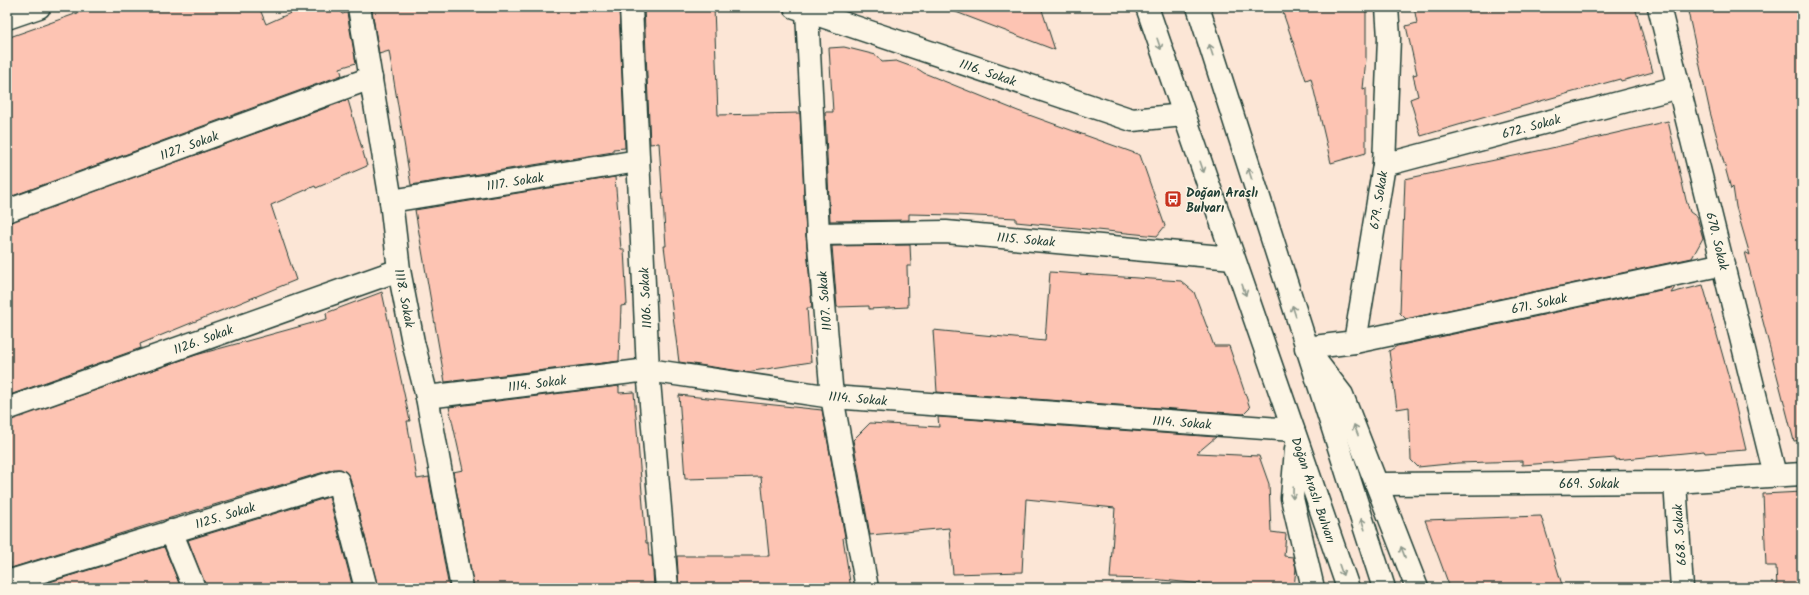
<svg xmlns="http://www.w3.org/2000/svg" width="1809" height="595" font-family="Kalam,sans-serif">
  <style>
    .building { fill: #fdc4b3; stroke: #1f3d34 }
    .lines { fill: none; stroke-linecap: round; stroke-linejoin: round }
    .minor-casing { stroke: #1f3d34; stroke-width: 25 }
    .primary-casing { stroke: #1f3d34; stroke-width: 25 }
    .minor { stroke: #fcf5e5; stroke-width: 22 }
    .primary { stroke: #fcf5e5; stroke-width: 22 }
    .oneway { stroke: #8e998c }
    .labels { text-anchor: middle; stroke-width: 3; stroke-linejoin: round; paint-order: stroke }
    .street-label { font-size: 13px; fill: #1f3d34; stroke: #fcf5e5 }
    .poi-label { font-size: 13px; font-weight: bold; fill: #1f3d34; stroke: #fcf5e5; text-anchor: start }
  </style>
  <rect width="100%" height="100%" fill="#fce6d6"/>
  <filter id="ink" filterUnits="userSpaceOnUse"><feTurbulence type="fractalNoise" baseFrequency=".025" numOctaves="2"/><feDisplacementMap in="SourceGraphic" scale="8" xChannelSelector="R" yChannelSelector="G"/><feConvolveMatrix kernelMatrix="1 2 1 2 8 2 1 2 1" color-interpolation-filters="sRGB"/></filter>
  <g filter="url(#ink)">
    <g class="building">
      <polygon points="95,7 259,7 266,24 304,7 340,7 342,14 347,13 356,63 340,68 342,75 7,198 7,38"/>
      <polygon points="390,7 619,7 625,148 613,149 613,152 411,185 389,51 379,54 372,10"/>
      <polygon points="644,7 714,7 718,115 800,113 806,235 812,308 807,308 811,362 747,372 679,362 664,246 666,246 659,143 650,144"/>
      <polygon points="948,7 1041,7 1055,50 948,9"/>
      <polygon points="1281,7 1366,7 1366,58 1363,89 1366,88 1366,153 1331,163 1311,78 1306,80"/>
      <polygon points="1414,7 1635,7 1653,72 1621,81 1620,79 1537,102 1421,136 1410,99 1418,96 1413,75 1417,74 1406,26 1417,23"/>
      <polygon points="1687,7 1802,7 1802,440 1794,441 1745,252 1750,255 1736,207 1733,187 1731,189 1710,112"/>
      <polygon points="844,47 876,55 882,62 896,61 918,69 924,73 1018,111 1140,155 1165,226 1157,236 1016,222 1016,218 956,215 909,214 909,220 830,221 825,112 833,112 829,48"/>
      <polygon points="348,100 367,166 316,188 315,186 271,205 296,280 140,344 141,348 7,396 7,223"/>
      <polygon points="1668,121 1686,200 1690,212 1697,217 1703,238 1692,258 1406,319 1400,313 1405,179 1547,149"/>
      <polygon points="615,177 621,249 624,249 627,305 621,306 619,361 445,382 415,210"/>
      <polygon points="910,245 911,266 907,266 908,307 869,309 869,306 837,307 832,246"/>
      <polygon points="1050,272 1181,281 1194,292 1214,346 1229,346 1250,408 1244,414 937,392 933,330 1045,341"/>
      <polygon points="1703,285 1729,378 1746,450 1705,453 1704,451 1616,460 1616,458 1522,465 1522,461 1458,463 1418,467 1411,460 1409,407 1397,409 1389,351 1397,346 1675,287 1671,293"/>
      <polygon points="382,292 410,421 407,421 417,479 429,477 449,588 378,588 350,478 346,472 341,469 334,469 167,519 11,568 7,512 7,421 196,355 327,319 326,313"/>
      <polygon points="619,386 619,393 634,392 646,543 648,543 649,556 652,556 654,588 474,588 453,472 463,470 449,407"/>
      <polygon points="679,395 822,410 845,537 843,538 851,588 679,588 677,556 769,556 761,477 685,479"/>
      <polygon points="938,417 1216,437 1197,453 1259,456 1269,484 1271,532 1286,534 1284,556 1293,557 1296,568 1294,588 1245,588 1151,579 1110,578 1115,508 1026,499 1022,572 953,574 949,528 870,535 853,440 870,423 939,427"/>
      <polygon points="1802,492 1802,588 1777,588 1776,566 1766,566 1763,494"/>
      <polygon points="329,497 353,588 206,588 188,540"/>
      <polygon points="1541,516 1563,588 1450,588 1425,520"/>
      <polygon points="164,547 181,588 30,588"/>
    </g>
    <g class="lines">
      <g class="minor-casing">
        <g id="minor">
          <polyline points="359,7 391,201 399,270 413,342 427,397 462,588"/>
          <polyline points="631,7 648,370 667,588"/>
          <polyline points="795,7 1132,120 1184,115"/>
          <polyline points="1659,7 1775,475"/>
          <polyline points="807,11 818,234 832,397 867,588"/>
          <polyline points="7,18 39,7"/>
          <polyline points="1384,165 1679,87"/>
          <polyline points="391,201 638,161"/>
          <polyline points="7,211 371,78"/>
          <polyline points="818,234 946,232 1233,258"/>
          <polyline points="1355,342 1724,264"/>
          <polyline points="1306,348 1355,342 1384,165 1389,38 1387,7"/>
          <polyline points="427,397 648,370 832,397 1293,430"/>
          <polyline points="7,409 399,270"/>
          <polyline points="1675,482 1682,588"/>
          <polyline points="1377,484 1675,482 1802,474"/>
          <polyline points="171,531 194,588"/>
          <polyline points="7,582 338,481 366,588"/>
        </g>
      </g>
      <g class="primary-casing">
        <g id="primary">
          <polyline points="1147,7 1348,588"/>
          <polyline points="1198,7 1384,588"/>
          <polyline points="1315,360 1342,395 1417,588"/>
          <polyline points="1296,449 1292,498 1313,588"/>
        </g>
      </g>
      <use href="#minor" class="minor"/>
      <use href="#primary" class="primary"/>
    </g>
    <defs><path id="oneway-shaft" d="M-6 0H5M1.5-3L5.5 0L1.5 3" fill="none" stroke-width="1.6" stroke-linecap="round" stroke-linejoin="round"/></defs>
    <g class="oneway">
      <use href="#oneway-shaft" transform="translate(1159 44) rotate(71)"/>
      <use href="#oneway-shaft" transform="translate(1211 50) rotate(-108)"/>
      <use href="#oneway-shaft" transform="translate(1202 167) rotate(71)"/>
      <use href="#oneway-shaft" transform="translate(1250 174) rotate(-108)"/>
      <use href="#oneway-shaft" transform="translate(1244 290) rotate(71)"/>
      <use href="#oneway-shaft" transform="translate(1294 311) rotate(-108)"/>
      <use href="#oneway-shaft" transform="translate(1356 430) rotate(-111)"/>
      <use href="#oneway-shaft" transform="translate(1293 493) rotate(92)"/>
      <use href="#oneway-shaft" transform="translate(1363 524) rotate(-108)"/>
      <use href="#oneway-shaft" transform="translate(1403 552) rotate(-111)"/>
      <use href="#oneway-shaft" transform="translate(1341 570) rotate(71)"/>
    </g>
  </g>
  <defs>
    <g id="bus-square" transform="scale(0.9)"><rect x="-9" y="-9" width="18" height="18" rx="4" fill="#c8321e" stroke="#fcf5e5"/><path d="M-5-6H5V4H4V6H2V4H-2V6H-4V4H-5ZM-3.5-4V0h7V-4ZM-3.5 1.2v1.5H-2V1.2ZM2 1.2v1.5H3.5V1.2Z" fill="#fff"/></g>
  </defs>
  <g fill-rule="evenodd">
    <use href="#bus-square" x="1173" y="199"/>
  </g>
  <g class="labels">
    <g class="street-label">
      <text transform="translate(988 72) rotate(19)" y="5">1116. Sokak</text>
      <text transform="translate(1531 126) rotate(-15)" y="5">672. Sokak</text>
      <text transform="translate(189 145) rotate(-20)" y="5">1127. Sokak</text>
      <text transform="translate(515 181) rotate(-9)" y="5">1117. Sokak</text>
      <text transform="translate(1378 200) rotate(-81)" y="5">679. Sokak</text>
      <text transform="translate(1026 239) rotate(5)" y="5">1115. Sokak</text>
      <text transform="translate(1718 241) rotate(76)" y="5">670. Sokak</text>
      <text transform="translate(405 298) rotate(79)" y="5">1118. Sokak</text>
      <text transform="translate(645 298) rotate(-93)" y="5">1106. Sokak</text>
      <text transform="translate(824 301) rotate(-95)" y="5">1107. Sokak</text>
      <text transform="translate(1539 303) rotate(-12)" y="5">671. Sokak</text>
      <text transform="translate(203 339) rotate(-20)" y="5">1126. Sokak</text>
      <text transform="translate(537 383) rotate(-7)" y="5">1114. Sokak</text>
      <text transform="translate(858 398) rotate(5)" y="5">1114. Sokak</text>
      <text transform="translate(1182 422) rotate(4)" y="5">1114. Sokak</text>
      <text x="1589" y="488">669. Sokak</text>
      <text transform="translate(1314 490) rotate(71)" y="5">Doğan Araslı Bulvarı</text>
      <text transform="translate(225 515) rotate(-17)" y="5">1125. Sokak</text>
      <text transform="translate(1679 535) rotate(-94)" y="5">668. Sokak</text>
    </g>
    <g class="poi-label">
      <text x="1186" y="197">Doğan Araslı<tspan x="1186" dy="15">Bulvarı</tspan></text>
    </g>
  </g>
  <rect width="1809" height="595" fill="none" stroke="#fcf5e5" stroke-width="24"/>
  <rect x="12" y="12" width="1785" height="571" fill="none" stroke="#1f3d34" stroke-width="1.5" filter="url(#ink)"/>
</svg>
